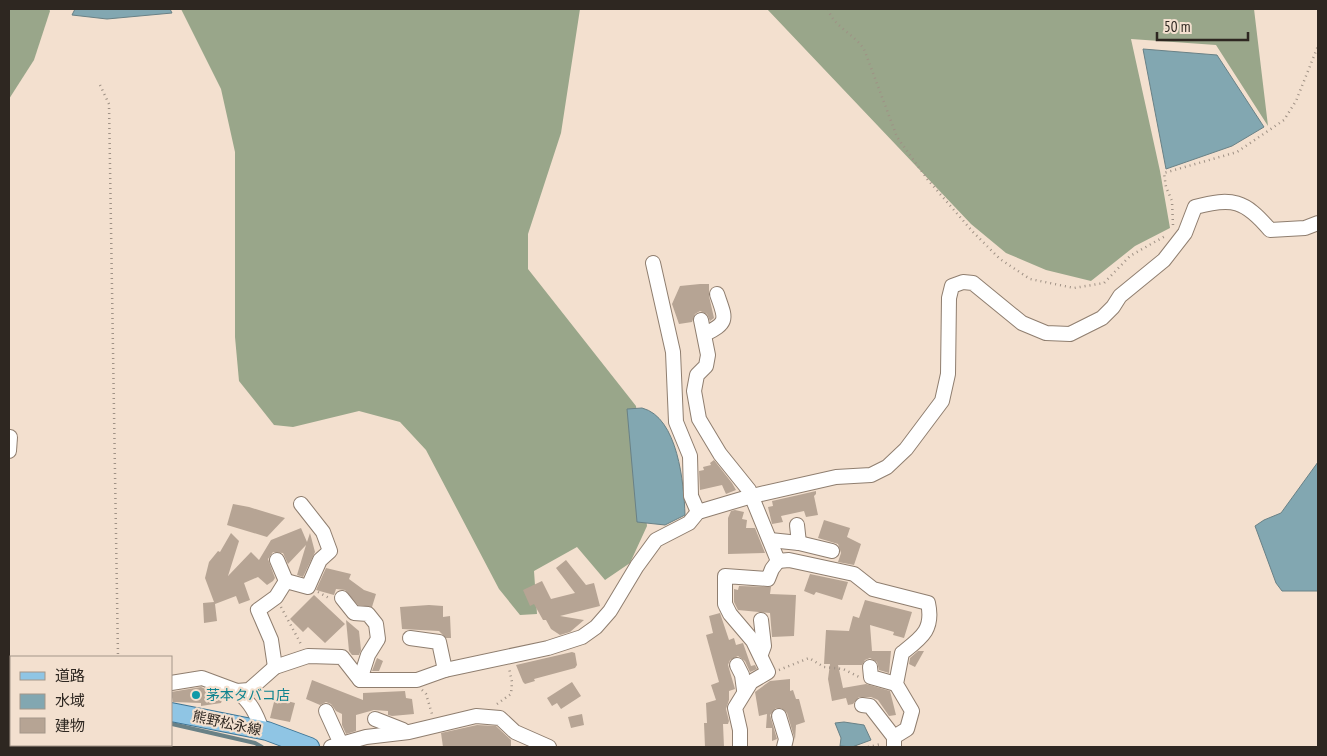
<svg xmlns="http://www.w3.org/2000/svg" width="1327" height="756" font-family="'PT Sans Narrow','Noto Sans JP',sans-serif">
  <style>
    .forest { fill: #99a68a }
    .water { fill: #82a7b1; stroke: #698186 }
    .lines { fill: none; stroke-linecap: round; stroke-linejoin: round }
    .stream { stroke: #698186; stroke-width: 4 }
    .building { fill: #b6a494 }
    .minor-casing { stroke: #8f7e6f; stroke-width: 16 }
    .major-casing { stroke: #3d7494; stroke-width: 20 }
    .path { stroke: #9f9185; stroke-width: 2.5; stroke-dasharray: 1 4; stroke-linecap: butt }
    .minor { stroke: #fff; stroke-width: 14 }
    .major { stroke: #8fc5e4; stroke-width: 18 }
    .culture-dot { fill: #0f9aa8; stroke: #f3e0cf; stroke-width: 2 }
    .labels { text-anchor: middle; stroke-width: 4.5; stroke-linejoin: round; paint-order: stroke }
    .culture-label { font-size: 14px; fill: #0d838f; stroke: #f3e0cf; text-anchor: start }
    .street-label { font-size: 14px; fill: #2e2721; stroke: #f3e0cf }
  </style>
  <rect width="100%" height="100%" fill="#f3e0cf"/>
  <g class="forest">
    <polygon points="9,9 49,9 50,11 34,60 9,99"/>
    <polygon points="181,9 580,9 561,133 528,234 528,269 636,406 647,526 630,563 605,580 577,547 534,571 537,614 520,615 499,589 426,450 400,422 359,411 293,427 274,425 239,381 235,337 235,152 221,89"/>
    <polygon points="767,9 1254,9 1268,126 1216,45 1131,39 1160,171 1170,228 1135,246 1091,281 1046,270 1006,253 971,224"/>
  </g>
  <g class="water">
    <polygon points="75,9 170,9 172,13 107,19 72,15"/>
    <polygon points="1143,49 1217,55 1264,127 1232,146 1166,169"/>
    <path d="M642 408C678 417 684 484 685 515L665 525 637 522 627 409Z"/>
    <polygon points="1318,462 1318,591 1282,591 1276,583 1255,526 1264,520 1281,513"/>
    <polygon points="844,722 864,725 871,740 852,747 840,746 841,738 835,723"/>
  </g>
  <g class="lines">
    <polyline class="stream" points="172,724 255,743 262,747"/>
  </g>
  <g class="building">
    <polygon points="700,284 709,284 709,296 714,318 710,321 707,314 700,311 695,314 692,322 679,324 672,304 680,286"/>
    <polygon points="714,460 732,483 736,490 726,494 722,485 700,490 699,471 704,470 703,467 711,465 710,463"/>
    <polygon points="816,491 816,494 814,496 818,515 806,517 804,511 781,516 783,522 772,524 768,507 773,506 772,501"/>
    <polygon points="233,504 249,507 285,518 267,537 227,525"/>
    <polygon points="735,510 744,512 742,519 747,520 746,528 755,528 765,553 728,554 728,518 731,511"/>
    <polygon points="824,520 850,528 847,537 861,544 854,565 838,562 841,553 838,544 818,538"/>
    <polygon points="301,528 307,542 310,533 315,552 303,577 297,575 306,545 288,564 283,553 273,552 268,559 275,578 273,581 267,585 258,577 244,583 250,600 239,604 236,596 215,604 217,621 204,623 203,603 214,602 205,578 209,562 218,551 220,552 231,533 239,541 228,576 251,552 259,560 271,540"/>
    <polygon points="566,560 586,585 594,583 600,606 560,616 584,620 570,632 560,635 551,629 546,620 543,620 534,604 530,606 523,590 542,581 551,599 575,593 556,568"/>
    <polygon points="326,568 351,574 349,579 364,590 376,594 372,607 358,605 345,590 336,589 334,595 316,590"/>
    <polygon points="810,574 848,582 842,600 816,592 814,595 804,591"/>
    <polygon points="739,586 771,587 770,594 796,595 794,636 772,637 770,613 738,610 734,602 734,589 738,590"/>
    <polygon points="314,595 345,624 325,643 308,627 303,632 290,619"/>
    <polygon points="865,600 912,612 904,638 893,635 894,632 870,625 872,651 891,651 889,673 879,670 877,662 870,658 865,660 862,665 838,665 843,688 866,684 890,691 896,715 889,716 878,700 871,697 859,697 853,704 848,705 846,698 832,701 828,679 830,664 824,664 826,630 849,631 853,616 859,618"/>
    <polygon points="429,605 443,606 443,617 450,616 451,638 446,638 439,631 402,629 400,607"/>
    <polygon points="720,613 729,640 734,638 736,645 743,643 751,666 755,665 757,669 750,672 745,661 738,656 730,660 728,665 735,689 729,691 729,700 726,709 729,721 728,724 723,724 724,747 705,747 704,723 707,723 706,703 716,700 711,685 719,682 706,635 713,633 709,616"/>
    <polygon points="346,620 359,631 361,650 359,655 352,655 349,651"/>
    <polygon points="918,651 924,651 915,667 909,664 910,658"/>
    <polygon points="572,652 575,653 577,665 575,668 534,679 535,681 525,684 523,682 516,665"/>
    <polygon points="377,658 383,661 379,671 372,671"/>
    <polygon points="790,679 790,691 793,690 796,699 799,699 805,722 796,725 795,740 787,713 781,708 776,708 770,715 777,739 772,741 772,728 766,728 767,714 759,716 755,692 770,681"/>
    <polygon points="312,680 363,700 363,693 405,691 406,698 412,699 414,714 392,716 388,715 388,711 374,710 356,715 356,731 346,734 342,725 342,714 336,711 331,704 326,702 320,705 306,699"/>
    <polygon points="572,682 581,696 561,709 557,703 552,706 547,698"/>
    <polygon points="201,687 223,697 221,703 201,706 201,703 173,702 171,692"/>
    <polygon points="275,698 295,703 290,722 270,718"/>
    <polygon points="582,714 584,725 571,728 568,717"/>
    <polygon points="477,725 496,726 511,740 511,747 443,747 441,733"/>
  </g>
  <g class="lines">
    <g class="minor-casing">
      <g id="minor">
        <polyline points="653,263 673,352 676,422 690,456 691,496 698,512"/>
        <path d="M701 320 708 355 706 366 697 375 694 391 699 419 720 454 749 490 778 561 789 560 854 574 873 589 928 603C934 630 921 638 902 653L896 684 912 711 907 729 894 737V747"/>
        <path d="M705 334C730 322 725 318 717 294"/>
        <polyline points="9,451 10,437"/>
        <polyline points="797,525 799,543"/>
        <polyline points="770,540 799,543 832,551"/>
        <polyline points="286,581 308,587 320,560 330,551 323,532 301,504"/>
        <polyline points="342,598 354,613 368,614 376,624 378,639 368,655 360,680"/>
        <polyline points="410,638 439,642 445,670"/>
        <polyline points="761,654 764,646 761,620"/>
        <polyline points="737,665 742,675 744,690"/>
        <polyline points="275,667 271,640 258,610 276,597 286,581 277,560"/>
        <polyline points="870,667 871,677 896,684"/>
        <path d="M171 683 202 678 237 691 249 690 275 667 308 656 342 657 360 680H417L445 670 548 648 582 637 596 627 610 611 637 566 656 540 689 523 698 512 752 496 836 477 871 475 887 467 906 449 942 401 948 374 949 298 952 286 963 282 973 283 1022 323 1046 333 1070 334 1102 318 1113 307 1120 296 1164 260 1185 233 1195 207C1232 197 1245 200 1270 230L1305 228 1318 223"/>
        <path d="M237 691C251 703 256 713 262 730"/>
        <polyline points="862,705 870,706 894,737"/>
        <polyline points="326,711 341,744"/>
        <polyline points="779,716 786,739 784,747"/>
        <polyline points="375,719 403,730"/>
        <polyline points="331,747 366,737 409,732 476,716 500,718 515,732 549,747"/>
        <polyline points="740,747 740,730 735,708 751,682 768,672 753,641 730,614 725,604 725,576 768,579 772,569 778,561"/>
      </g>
    </g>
    <g class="major-casing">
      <g id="major">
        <polyline points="9,700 11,700"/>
        <polyline points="171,712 267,731 310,747"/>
      </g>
    </g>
    <g class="path">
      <path d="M828 9C833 26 854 34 864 49L897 137 928 180 973 232 1000 259 1030 279 1074 288 1104 283 1130 256 1167 235"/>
      <polyline points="100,85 109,104 118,657"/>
      <polyline points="1173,225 1172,201 1166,187 1164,173 1237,152 1284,120 1296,101 1318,46"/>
      <polyline points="318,592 329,598"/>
      <polyline points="281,607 302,646"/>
      <polyline points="779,670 809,658 824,667 843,669 859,677"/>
      <polyline points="422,690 426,694 432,714"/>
      <polyline points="497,704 511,694 512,682 509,668"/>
      <polyline points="868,747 881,744"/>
    </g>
    <use href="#minor" class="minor"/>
    <use href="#major" class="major"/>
  </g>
  <circle class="culture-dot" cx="196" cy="695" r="5"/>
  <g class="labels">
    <g class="culture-label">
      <text x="206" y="700">茅本タバコ店</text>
    </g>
    <g class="street-label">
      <text transform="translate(227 723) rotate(12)" y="5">熊野松永線</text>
    </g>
  </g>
  <rect width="1327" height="756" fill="none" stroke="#2e2721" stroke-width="20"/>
  <rect x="10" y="656" width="162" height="90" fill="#f3e0cf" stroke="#a49689"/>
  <rect x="20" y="672" width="25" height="8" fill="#8fc5e4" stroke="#a49689"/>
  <text x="55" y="681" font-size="15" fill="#2e2721">道路</text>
  <rect x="20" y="694" width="25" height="15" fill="#82a7b1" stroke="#a49689"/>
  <text x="55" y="706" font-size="15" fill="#2e2721">水域</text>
  <rect x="20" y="718" width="25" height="15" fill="#b6a494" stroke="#a49689"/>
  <text x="55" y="731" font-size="15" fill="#2e2721">建物</text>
  <path d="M1157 32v8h91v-8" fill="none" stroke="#2e2721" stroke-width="2.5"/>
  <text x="1164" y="32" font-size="15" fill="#2e2721" stroke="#f3e0cf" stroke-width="4" paint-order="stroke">50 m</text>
</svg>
